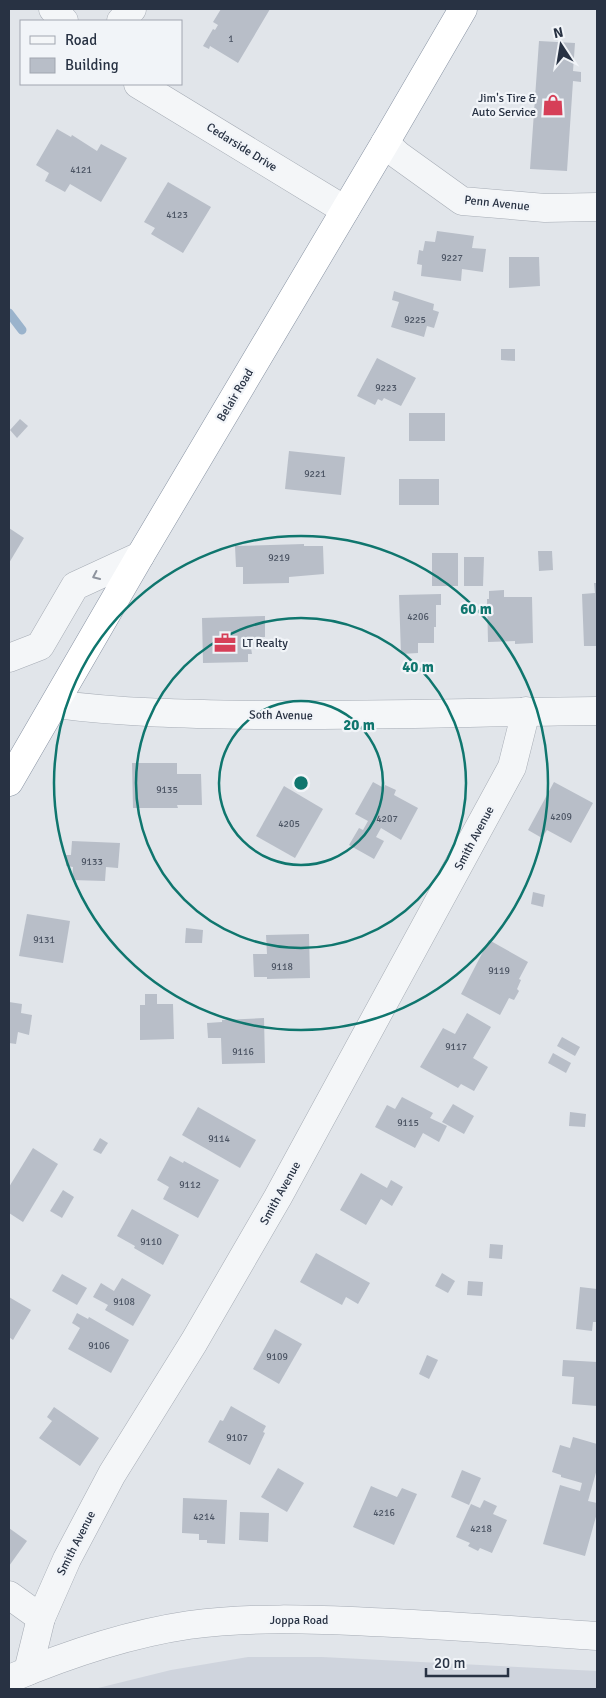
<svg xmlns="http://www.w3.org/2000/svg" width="606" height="1698" font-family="Signika,sans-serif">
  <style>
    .built { fill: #cfd4dd }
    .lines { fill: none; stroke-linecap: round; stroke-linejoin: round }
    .stream { stroke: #9ab3cc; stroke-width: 9 }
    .building { fill: #b8bec8 }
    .minor-casing { stroke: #a6acb5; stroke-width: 29 }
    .highway-casing { stroke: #8792a2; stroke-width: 29 }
    .minor { stroke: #f4f6f8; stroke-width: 28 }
    .highway { stroke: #fff; stroke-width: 28 }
    .oneway { stroke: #8e949e }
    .ring { fill: none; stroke: #0f766e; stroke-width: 2.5 }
    .labels { text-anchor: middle; stroke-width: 4.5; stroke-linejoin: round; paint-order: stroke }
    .number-label { font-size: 10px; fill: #4c5564 }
    .poi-label { font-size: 12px; fill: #283243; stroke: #f1f4f8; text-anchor: end }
    .street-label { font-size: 12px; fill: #283243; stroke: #f1f4f8 }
    .centre { fill: #0f766e; stroke: #f1f4f8; stroke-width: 2.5 }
    .ring-label { font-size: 15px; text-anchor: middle; font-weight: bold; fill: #0f766e; stroke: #f1f4f8; stroke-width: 4.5; stroke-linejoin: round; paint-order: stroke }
  </style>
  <rect width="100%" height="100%" fill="#e1e5ea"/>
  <polygon class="built" points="248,1657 322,1657 597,1671 597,1689 94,1689 171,1670"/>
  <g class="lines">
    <polyline class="stream" points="9,313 22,330"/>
  </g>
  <g class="building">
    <polygon points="221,9 270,9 238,63 210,46 209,49 203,46 213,29 215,30 218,25 213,22"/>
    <polygon points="539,41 575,43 573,71 581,72 581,82 573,81 567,171 530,169"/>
    <polygon points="57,129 71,137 72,135 97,151 101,144 127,158 101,202 70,184 65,192 45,181 49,173 36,165"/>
    <polygon points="168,182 211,207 183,253 151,234 155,228 144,222"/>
    <polygon points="437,231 474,236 472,248 486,249 483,272 462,269 461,281 421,276 422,265 417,264 419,250 423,251 425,241 435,242"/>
    <polygon points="509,257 539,257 540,286 509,288"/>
    <polygon points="394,291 434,304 433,310 439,312 434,328 427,326 424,337 391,327 399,302 392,300"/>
    <polygon points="501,349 515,349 515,361 501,360"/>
    <polygon points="377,358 416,378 401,406 384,398 382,401 378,399 375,405 357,396"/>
    <rect x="409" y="413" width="36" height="28"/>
    <polygon points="20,419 28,426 17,438 10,430"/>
    <polygon points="289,451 345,457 341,495 285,489"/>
    <rect x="399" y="479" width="40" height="26"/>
    <polygon points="9,528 24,538 9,563"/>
    <polygon points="304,544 304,546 323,546 324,574 289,577 289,583 243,584 243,567 236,567 235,546"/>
    <polygon points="538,551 552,551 553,570 539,571"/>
    <rect x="432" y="553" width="26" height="33"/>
    <polygon points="464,557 484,557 483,586 464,586"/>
    <polygon points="594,583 597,583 597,646 584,646 582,594 595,593"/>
    <polygon points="504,590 504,597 532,597 533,643 515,644 515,641 488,642 487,599 489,599 489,591"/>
    <polygon points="441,594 441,605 436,605 436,627 434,627 434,643 418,643 418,653 401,654 399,595"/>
    <polygon points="265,616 265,637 247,638 247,648 251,648 252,654 248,654 248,662 203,663 202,618"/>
    <polygon points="132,763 177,763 177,774 201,774 202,805 177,805 178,808 133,808"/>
    <polygon points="373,782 384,788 385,785 396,790 394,795 418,808 401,840 381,828 376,837 384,841 374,859 349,845 359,828 363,830 368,821 355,814"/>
    <polygon points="554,782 593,803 571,843 547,830 542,838 528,830"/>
    <polygon points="284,786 323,809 295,858 256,836"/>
    <polygon points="72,841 120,843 118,868 106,867 105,881 72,880 73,867 66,866 66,855 71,855"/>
    <polygon points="533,892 545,895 543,907 531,904"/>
    <polygon points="27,914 70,921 63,963 19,956"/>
    <polygon points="186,928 203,930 202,943 185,943"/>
    <polygon points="309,934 310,978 267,979 267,977 254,977 253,954 267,954 266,935"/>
    <polygon points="489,940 528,962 519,979 521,980 517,989 519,991 514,1000 509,998 500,1015 461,994"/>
    <polygon points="145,994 157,994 157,1004 173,1004 174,1039 140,1040 140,1005 145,1005"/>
    <polygon points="9,1002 22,1004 21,1013 32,1015 29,1035 18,1032 16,1044 9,1043"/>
    <polygon points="467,1013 491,1027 473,1058 488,1067 474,1091 461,1084 458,1088 420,1067 443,1028 455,1034"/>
    <polygon points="264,1018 265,1063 222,1064 221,1038 208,1038 207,1023 222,1022 222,1020"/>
    <polygon points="562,1037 580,1047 575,1056 557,1046"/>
    <polygon points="553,1053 571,1063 566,1073 548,1063"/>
    <polygon points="402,1097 433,1113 430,1118 447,1126 439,1142 423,1133 415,1148 375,1127 387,1105 395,1109"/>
    <polygon points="453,1104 474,1116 464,1134 442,1122"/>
    <polygon points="198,1107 256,1140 240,1168 182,1135"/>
    <polygon points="570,1112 586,1114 585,1127 569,1126"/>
    <polygon points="100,1138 108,1143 101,1154 93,1150"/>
    <polygon points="33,1148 58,1164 23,1222 9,1213 9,1187"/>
    <polygon points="170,1156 183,1163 184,1161 219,1180 198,1218 163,1199 169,1187 157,1180"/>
    <polygon points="361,1173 387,1188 391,1180 403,1187 392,1206 381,1199 366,1225 340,1210"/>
    <polygon points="63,1190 74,1197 62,1218 50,1211"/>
    <polygon points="132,1209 179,1235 163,1265 134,1248 135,1246 117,1236"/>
    <polygon points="490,1244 503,1245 502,1259 489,1258"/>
    <polygon points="316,1253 370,1283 358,1304 346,1297 342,1305 300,1282"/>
    <polygon points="442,1273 455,1281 448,1293 435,1286"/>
    <polygon points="62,1274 87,1288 77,1305 52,1291"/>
    <polygon points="122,1278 151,1295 133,1326 105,1310 108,1305 93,1297 101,1283 114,1291"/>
    <polygon points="468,1281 483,1282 482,1296 467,1295"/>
    <polygon points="580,1287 597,1289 597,1322 593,1322 592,1331 576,1329"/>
    <polygon points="9,1297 31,1310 13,1340 9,1337"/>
    <polygon points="77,1313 88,1319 89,1317 129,1340 111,1373 68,1349 80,1328 72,1323"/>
    <polygon points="275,1329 302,1344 279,1384 253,1369"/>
    <polygon points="427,1355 438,1360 429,1379 419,1374"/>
    <polygon points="563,1360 597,1362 597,1406 572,1404 574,1377 562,1376"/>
    <polygon points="231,1406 266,1426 263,1432 265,1433 250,1465 208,1442 220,1420 223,1421"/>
    <polygon points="54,1407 99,1438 80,1466 39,1438 52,1421 47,1417"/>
    <polygon points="573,1437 597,1444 597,1469 588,1501 597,1503 597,1513 585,1556 543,1544 560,1485 580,1491 582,1483 561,1477 561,1475 552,1472 560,1445 570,1448"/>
    <polygon points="278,1468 304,1483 287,1512 261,1497"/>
    <polygon points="462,1470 481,1478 469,1505 451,1497"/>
    <polygon points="371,1486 397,1497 402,1488 417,1494 394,1545 353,1527"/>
    <polygon points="183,1498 227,1500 225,1544 207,1543 207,1540 199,1540 199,1534 182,1533"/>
    <polygon points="484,1500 497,1506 493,1514 507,1520 492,1553 480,1548 478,1551 468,1546 470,1543 456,1537 471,1504 480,1508"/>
    <polygon points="240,1512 269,1513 268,1542 239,1540"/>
    <polygon points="9,1528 27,1541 9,1566"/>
  </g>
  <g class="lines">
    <g class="minor-casing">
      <g id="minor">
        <polyline points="53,9 64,21"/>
        <polyline points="121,21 132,9"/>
        <polyline points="138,84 345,210"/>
        <polyline points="385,143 398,155 462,201 545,208 597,207"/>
        <polyline points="9,658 40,646 75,586 140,556"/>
        <path d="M55 704C121 713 189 714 256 715 370 716 483 712 597 711"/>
        <polyline points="9,1595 41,1618"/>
        <polyline points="28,1671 41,1618 67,1559 112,1474 194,1342 278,1197 512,767 526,711"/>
        <path d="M9 1679C66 1655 128 1634 189 1625 249 1617 311 1619 371 1622 446 1625 522 1631 597 1636"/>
      </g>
    </g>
    <g class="highway-casing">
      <polyline id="highway" points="9,782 140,556 385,143 463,9"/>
    </g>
    <use href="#minor" class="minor"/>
    <use href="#highway" class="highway"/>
  </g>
  <defs><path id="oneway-chevron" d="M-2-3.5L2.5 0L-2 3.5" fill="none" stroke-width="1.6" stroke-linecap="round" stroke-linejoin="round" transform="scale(1.25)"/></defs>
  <use class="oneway" href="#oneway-chevron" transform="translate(96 576) rotate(155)"/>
  <g class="ring">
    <circle cx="301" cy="783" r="82"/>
    <circle cx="301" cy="783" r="165"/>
    <circle cx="301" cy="783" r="247"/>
  </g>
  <defs>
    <g id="shop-bare" transform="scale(1.725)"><path d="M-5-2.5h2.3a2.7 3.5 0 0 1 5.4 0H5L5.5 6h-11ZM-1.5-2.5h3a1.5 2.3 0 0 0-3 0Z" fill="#d63f58" stroke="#f1f4f8" stroke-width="2.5" paint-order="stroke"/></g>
    <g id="office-bare" transform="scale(1.725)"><path d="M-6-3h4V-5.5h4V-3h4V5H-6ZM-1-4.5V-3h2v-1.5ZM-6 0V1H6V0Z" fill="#d63f58" stroke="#f1f4f8" stroke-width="2.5" paint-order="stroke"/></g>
  </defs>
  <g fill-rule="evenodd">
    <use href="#shop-bare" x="553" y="105"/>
    <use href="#office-bare" x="225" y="643"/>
  </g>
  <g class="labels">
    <g class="number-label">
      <text x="231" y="42">1</text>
      <text x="81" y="173">4121</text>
      <text x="177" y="218">4123</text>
      <text x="452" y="261">9227</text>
      <text x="415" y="323">9225</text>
      <text x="386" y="391">9223</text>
      <text x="315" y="477">9221</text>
      <text x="279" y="561">9219</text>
      <text x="418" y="620">4206</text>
      <text x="167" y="793">9135</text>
      <text x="561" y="820">4209</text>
      <text x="387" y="822">4207</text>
      <text x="289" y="827">4205</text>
      <text x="92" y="865">9133</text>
      <text x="44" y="943">9131</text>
      <text x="282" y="970">9118</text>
      <text x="499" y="974">9119</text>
      <text x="456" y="1050">9117</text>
      <text x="243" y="1055">9116</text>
      <text x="408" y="1126">9115</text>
      <text x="219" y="1142">9114</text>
      <text x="190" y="1188">9112</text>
      <text x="151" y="1245">9110</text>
      <text x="124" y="1305">9108</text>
      <text x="99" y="1349">9106</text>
      <text x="277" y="1360">9109</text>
      <text x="237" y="1441">9107</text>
      <text x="384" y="1516">4216</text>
      <text x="204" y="1520">4214</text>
      <text x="481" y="1532">4218</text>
    </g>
    <g class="poi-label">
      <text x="536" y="102">Jim's Tire &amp;<tspan x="536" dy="14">Auto Service</tspan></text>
      <text x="242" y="647" text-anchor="start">LT Realty</text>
    </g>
    <g class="street-label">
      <text transform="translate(242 147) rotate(32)" y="4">Cedarside Drive</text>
      <text transform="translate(497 203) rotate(6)" y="4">Penn Avenue</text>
      <text transform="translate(235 395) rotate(-59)" y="4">Belair Road</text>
      <text transform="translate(281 715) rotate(1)" y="4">Soth Avenue</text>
      <text transform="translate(474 838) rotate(-62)" y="4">Smith Avenue</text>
      <text transform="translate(280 1193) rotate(-61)" y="4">Smith Avenue</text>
      <text transform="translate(76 1543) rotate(-63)" y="4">Smith Avenue</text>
      <text x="299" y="1624">Joppa Road</text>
    </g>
  </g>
  <circle cx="301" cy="783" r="8" class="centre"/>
  <g class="ring-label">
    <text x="476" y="614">60 m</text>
    <text x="418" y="672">40 m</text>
    <text x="359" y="730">20 m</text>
  </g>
  <rect width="606" height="1698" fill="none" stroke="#283243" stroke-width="20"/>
  <rect x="20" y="20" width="162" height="65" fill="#f1f4f8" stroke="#a1a6b0"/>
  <rect x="30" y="36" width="25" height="8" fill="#f4f6f8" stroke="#a1a6b0"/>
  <text x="65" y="45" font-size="15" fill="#283243">Road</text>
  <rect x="30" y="58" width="25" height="15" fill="#b8bec8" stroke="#a1a6b0"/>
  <text x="65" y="70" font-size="15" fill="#283243">Building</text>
  <g transform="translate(561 45) rotate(348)" stroke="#f1f4f8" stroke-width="4" paint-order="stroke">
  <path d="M0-4L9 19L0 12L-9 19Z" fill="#283243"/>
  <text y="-8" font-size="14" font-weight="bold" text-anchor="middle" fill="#283243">N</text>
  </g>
  <path d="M426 1668v8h82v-8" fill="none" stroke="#283243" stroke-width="2.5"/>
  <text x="434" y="1668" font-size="15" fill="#283243" stroke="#f1f4f8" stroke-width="4" paint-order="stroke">20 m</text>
</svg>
